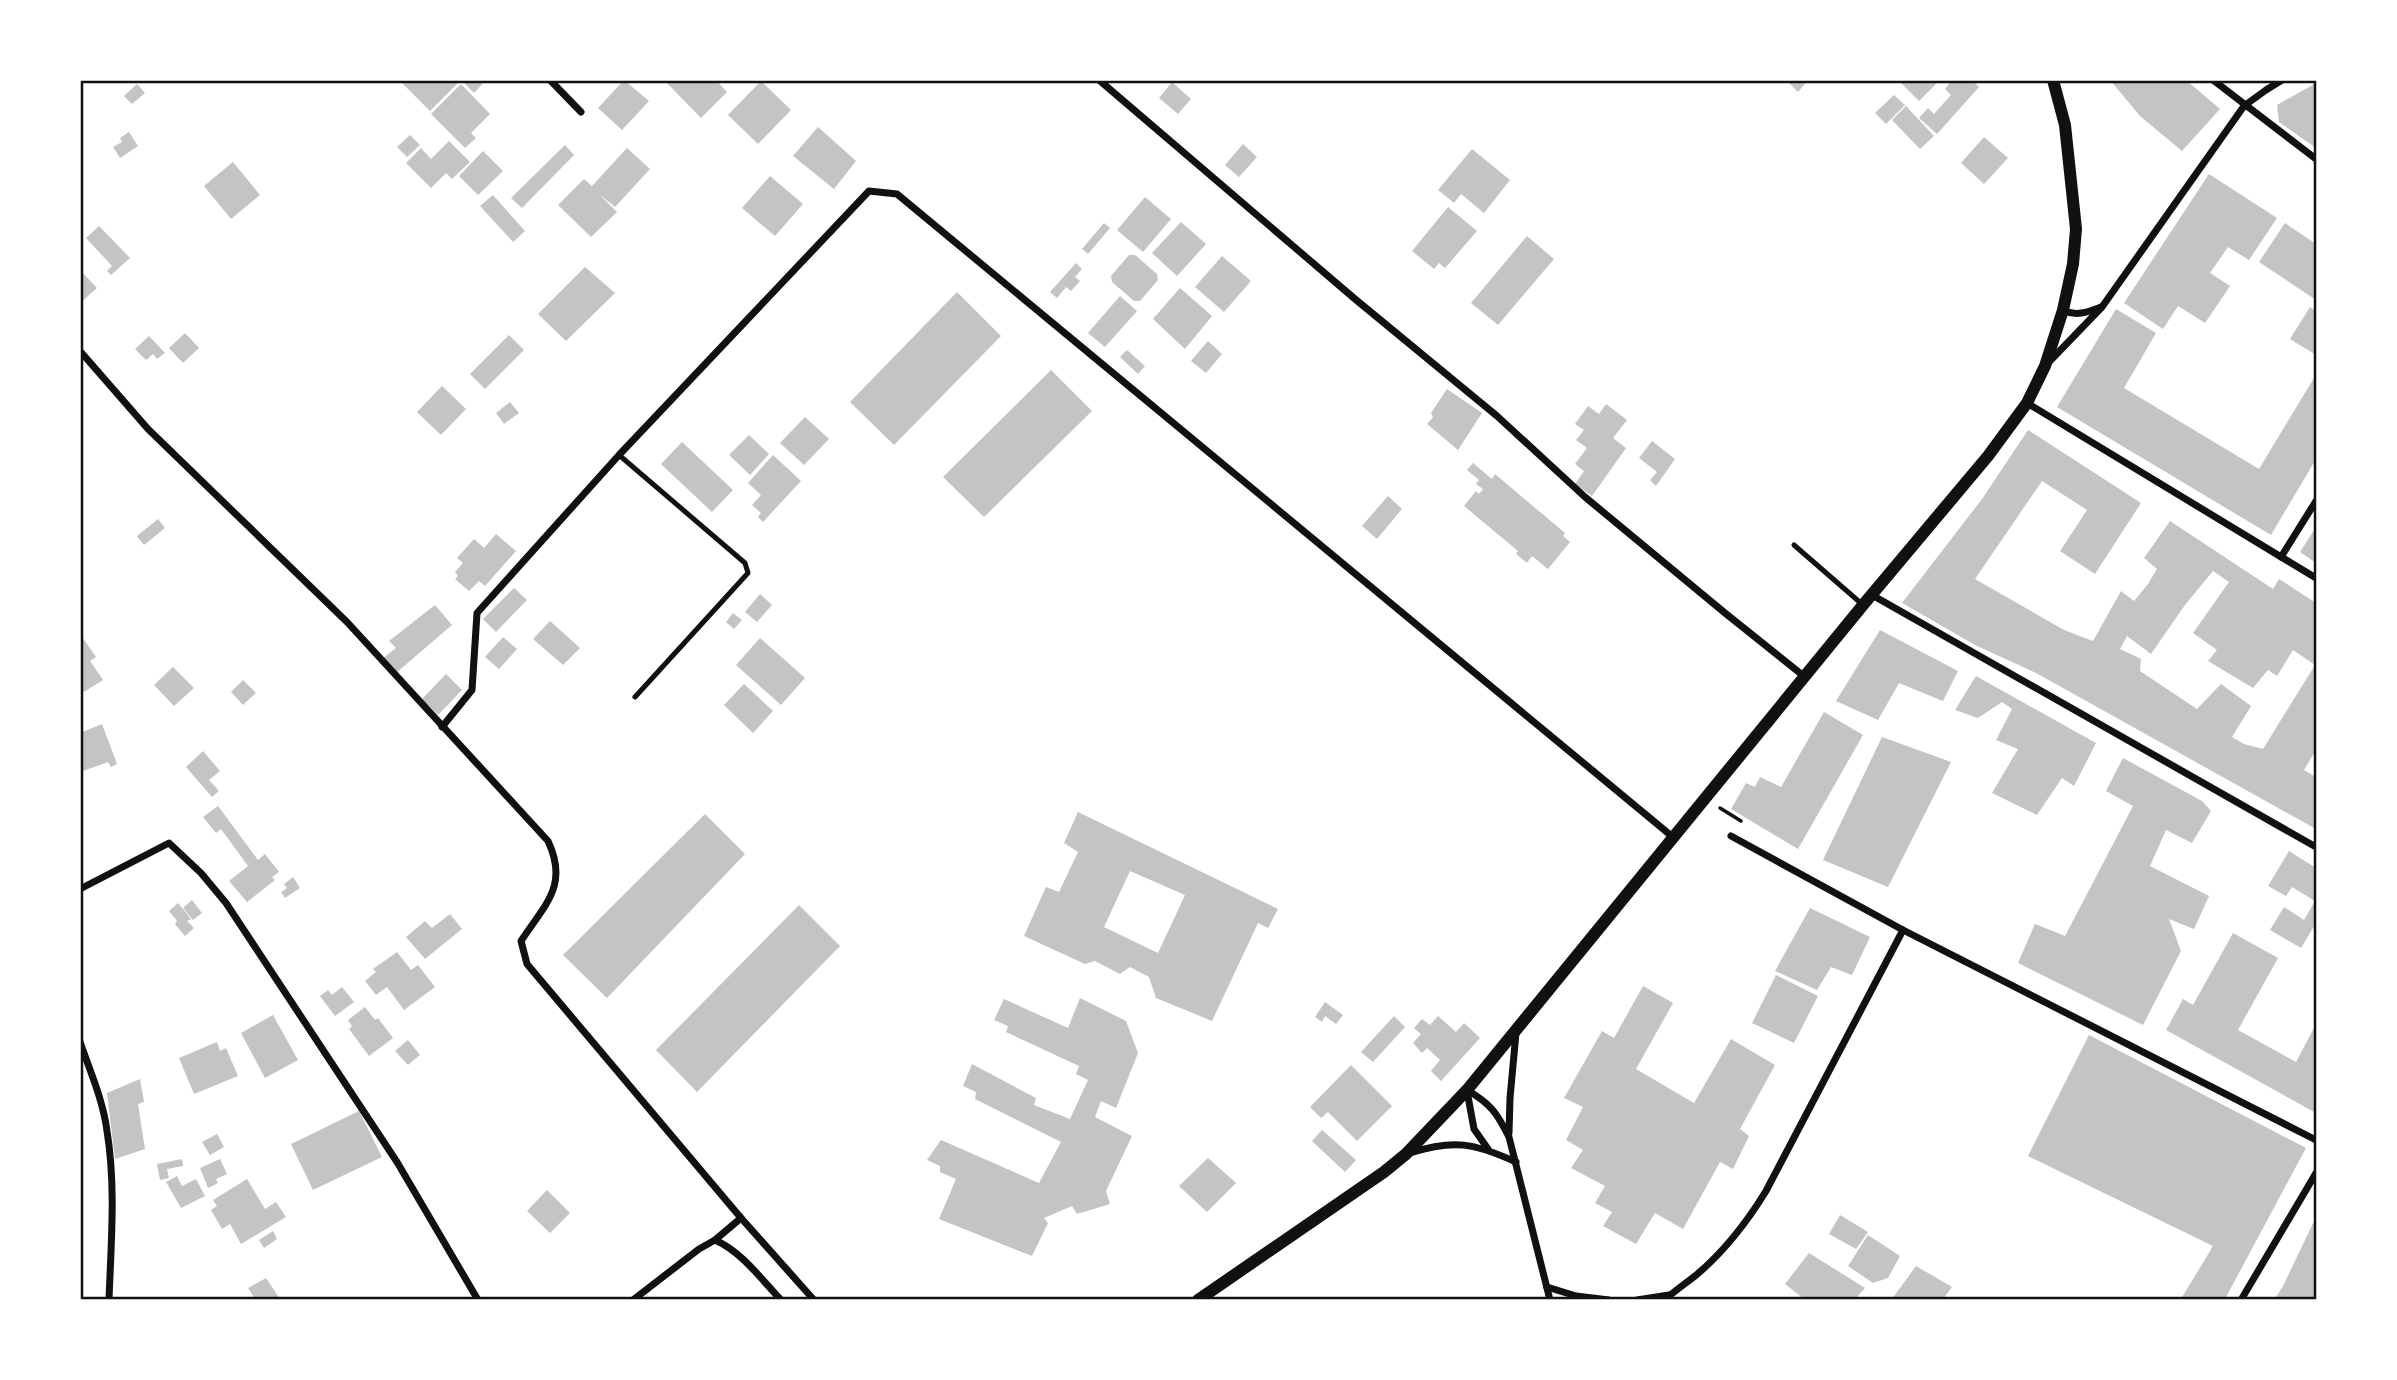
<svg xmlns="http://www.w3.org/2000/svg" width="2397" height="1380" font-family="Jost,sans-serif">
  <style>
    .building { fill: #c4c4c4; fill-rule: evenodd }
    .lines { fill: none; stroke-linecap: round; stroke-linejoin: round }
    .path { stroke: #111; stroke-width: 3.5 }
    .service { stroke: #111; stroke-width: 5 }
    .minor { stroke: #111; stroke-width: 7 }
    .tertiary { stroke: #111; stroke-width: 12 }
    .neatline { fill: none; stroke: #111; stroke-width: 2.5 }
  </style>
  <rect width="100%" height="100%" fill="#fff"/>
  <g class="building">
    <polygon points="399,80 455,80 458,83 430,111"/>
    <polygon points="461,80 486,80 474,93"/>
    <polygon points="624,80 649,101 622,130 598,108"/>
    <polygon points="664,80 716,80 727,92 701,118"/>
    <polygon points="1786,80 1808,80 1798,92"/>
    <polygon points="1898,80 1932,80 1936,84 1919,101"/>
    <polygon points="1952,80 1972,80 1979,87 1937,134 1919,118 1928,108 1934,114 1951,95 1945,89"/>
    <polygon points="2110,80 2186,80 2220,109 2182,151 2140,116"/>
    <polygon points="761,81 791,110 758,144 728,115"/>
    <polygon points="1172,82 1191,99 1178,114 1159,98"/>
    <polygon points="2316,83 2316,148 2279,122 2277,105"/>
    <polygon points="137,84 145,93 132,104 124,96"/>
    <polygon points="461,84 490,114 471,133 476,138 465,148 431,114"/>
    <polygon points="1894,95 1905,105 1886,124 1875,113"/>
    <polygon points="1906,106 1934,136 1920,149 1892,120"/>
    <polygon points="818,127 856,161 834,189 793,156"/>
    <polygon points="129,132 138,146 120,158 113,147 122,142 120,138"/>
    <polygon points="410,135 420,145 407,157 397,147"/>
    <polygon points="1984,137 2008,158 1984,184 1961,163"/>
    <polygon points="449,141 470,162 452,179 446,173 431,188 406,163 421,148 431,159"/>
    <polygon points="1243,144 1257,157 1239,177 1225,165"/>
    <polygon points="565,145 574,155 522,208 511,198"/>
    <polygon points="627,148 650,169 615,207 599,194 617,212 591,237 558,205 584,179 592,186"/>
    <polygon points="1472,149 1510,180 1484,213 1461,194 1454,203 1438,190"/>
    <polygon points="483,151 503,171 478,195 459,176"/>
    <polygon points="233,162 260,195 231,219 204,186"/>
    <polygon points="2209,174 2277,218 2249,260 2228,247 2210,273 2230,286 2205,323 2178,306 2163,329 2124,303"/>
    <polygon points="770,176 803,204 775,236 742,208"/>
    <polygon points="493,195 525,231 513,242 480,206"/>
    <polygon points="1145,197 1171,219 1143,252 1117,230"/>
    <polygon points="1448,207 1477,231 1445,268 1439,263 1434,269 1412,251"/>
    <polygon points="1181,222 1206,244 1177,276 1152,253"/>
    <polygon points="1104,223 1110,228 1088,254 1082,249"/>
    <polygon points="2285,223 2316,244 2316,300 2259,262"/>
    <polygon points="99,226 130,258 111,275 107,271 112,266 86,238"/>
    <polygon points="1527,236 1554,259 1498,325 1471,303"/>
    <polygon points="1129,255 1135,255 1157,274 1158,280 1140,301 1134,301 1112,282 1111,276"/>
    <polygon points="1222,256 1251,281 1224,312 1195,287"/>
    <polygon points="1076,263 1082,269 1075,277 1080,281 1071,291 1066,287 1057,298 1050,292"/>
    <polygon points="585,267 615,293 566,341 538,314"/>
    <polygon points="80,270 97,288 80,303"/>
    <polygon points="1180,288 1212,316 1185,349 1153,319"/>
    <polygon points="957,292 1001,336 894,445 850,402"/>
    <polygon points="1120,296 1137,311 1105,347 1088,333"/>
    <polygon points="2310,307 2316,311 2316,355 2290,339"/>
    <polygon points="2116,309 2156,333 2124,388 2259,469 2314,378 2316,379 2316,459 2271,535 2057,407"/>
    <polygon points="185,333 199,348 183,363 169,348"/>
    <polygon points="509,335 524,350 485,389 470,374"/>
    <polygon points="149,336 165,353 157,359 153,354 146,360 135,349"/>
    <polygon points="1208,341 1222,354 1206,373 1191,361"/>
    <polygon points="1127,350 1145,366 1138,374 1120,357"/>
    <polygon points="1051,370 1092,411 984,517 943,477"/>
    <polygon points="442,386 466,409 441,435 417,412"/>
    <polygon points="1447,389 1482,413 1458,450 1427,424 1433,417 1431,413"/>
    <polygon points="510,402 519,413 504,424 496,413"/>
    <polygon points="1606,404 1627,420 1613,438 1626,448 1592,496 1575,484 1584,471 1575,464 1587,448 1576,440 1584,430 1575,424 1588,406 1599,414"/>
    <polygon points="805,417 829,439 804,465 780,443"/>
    <path d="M2028 430 2141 503 2095 574 2060 551 2087 510 2042 481 1975 579 2064 630 2093 641 2121 591 2134 601 2148 584 2157 569 2144 558 2170 521 2273 589 2279 579 2316 603V750L2304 770 2316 777V829L2036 673 1975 645 1902 603 1982 499ZM2213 571 2229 582 2193 633 2217 650 2208 661 2253 688 2268 670 2277 676 2293 650 2315 665 2263 749 2244 744 2232 737 2251 706 2221 684 2197 709 2140 671 2141 659 2120 649 2127 636 2151 654 2185 605Z"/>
    <polygon points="749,435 769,454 750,475 729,455"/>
    <polygon points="1652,441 1675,459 1656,486 1650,480 1657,472 1639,458"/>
    <polygon points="682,442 733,490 712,512 661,464"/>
    <polygon points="773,455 801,481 763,522 758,517 761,513 752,505 761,495 748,483"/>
    <polygon points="1473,463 1492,479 1495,474 1565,533 1563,536 1570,542 1548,569 1532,556 1527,563 1516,554 1518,551 1464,506 1476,491 1479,494 1483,489 1476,484 1479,480 1467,470"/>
    <polygon points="1388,496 1402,509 1377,539 1362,526"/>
    <polygon points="158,519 165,528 144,545 137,536"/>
    <polygon points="2316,527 2316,563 2300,552"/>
    <polygon points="496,534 516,551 485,586 479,581 469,591 455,579 458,576 455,572 463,563 457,558 474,539 484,548"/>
    <polygon points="514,588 527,600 496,632 483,619"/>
    <polygon points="760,594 772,605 757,622 745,612"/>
    <polygon points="435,605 452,625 396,673 382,659 396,648 389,641"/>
    <polygon points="733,613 742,620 734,629 726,622"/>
    <polygon points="550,621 580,648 563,665 533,639"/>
    <polygon points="1880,630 1958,671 1943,701 1899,683 1878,720 1836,701"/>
    <polygon points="80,634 96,657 90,661 103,680 84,692 80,687"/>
    <polygon points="503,637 517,649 499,669 485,657"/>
    <polygon points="760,638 805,678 781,705 736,665"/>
    <polygon points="173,667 194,688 174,706 154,685"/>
    <polygon points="446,674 462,690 438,715 422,699"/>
    <polygon points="1976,676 2096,743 2074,786 2062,778 2037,815 1992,793 2018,749 1996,740 2012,709 2002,702 1978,718 1955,710"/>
    <polygon points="243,680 256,693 243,705 231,692"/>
    <polygon points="744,684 773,711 753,733 724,705"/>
    <polygon points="1824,712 1863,735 1798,849 1731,809 1746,783 1755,787 1760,777 1781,787"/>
    <polygon points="102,724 117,764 111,767 108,762 80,772 80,733"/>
    <polygon points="1882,737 1951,762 1888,887 1823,860"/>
    <polygon points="203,751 220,771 209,780 219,791 212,797 186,767"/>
    <polygon points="2123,758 2202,801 2211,811 2192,843 2166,830 2150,866 2209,896 2194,929 2169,919 2181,951 2143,1025 2018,963 2035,924 2065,936 2133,806 2106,791"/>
    <polygon points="218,806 258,860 265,854 279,872 272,877 275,880 247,902 229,881 248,866 221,829 216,833 203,817"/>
    <path d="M1078 812 1278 909 1268 928 1258 923 1212 1021 1156 998 1149 977 1130 967 1120 974 1095 961 1085 964 1024 936 1046 887 1059 892 1078 852 1064 843ZM1130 871 1185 895 1158 953 1104 927Z"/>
    <polygon points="705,814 745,854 607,998 563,955"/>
    <polygon points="2289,851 2316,868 2316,923 2301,948 2270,930 2284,907 2304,920 2315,901 2292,887 2286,896 2268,886"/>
    <polygon points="293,877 300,888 285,898 281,892 287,888 284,884"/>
    <polygon points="192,900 202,913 193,920 183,908"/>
    <polygon points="178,903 191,919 187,921 194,928 185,936 175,924 177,921 169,911"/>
    <polygon points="799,905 840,946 697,1092 656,1050"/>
    <polygon points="1810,908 1870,937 1852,975 1831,967 1817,990 1775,971"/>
    <polygon points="450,914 462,929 425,959 406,937 425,921 432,928"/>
    <polygon points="2233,933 2278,958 2238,1030 2296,1062 2316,1024 2316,1113 2166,1030 2183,999 2193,1005"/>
    <polygon points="397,952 411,970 418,965 435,987 404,1010 387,987 376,995 365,981 376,972 373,969"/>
    <polygon points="1776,975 1818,996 1794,1043 1752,1023"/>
    <polygon points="1643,986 1673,1003 1636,1069 1694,1103 1731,1039 1775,1065 1740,1129 1749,1136 1733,1169 1720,1162 1683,1229 1655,1213 1636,1244 1603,1226 1612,1212 1595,1203 1605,1186 1571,1168 1583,1150 1566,1140 1583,1107 1564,1098 1602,1031 1614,1038"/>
    <polygon points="342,987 354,1002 335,1016 320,996 328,990 332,995"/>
    <polygon points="1080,998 1126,1021 1138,1053 1116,1108 1101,1101 1095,1117 1132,1136 1106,1191 1110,1204 1077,1214 1072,1206 1044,1218 1048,1223 1032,1256 939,1219 956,1179 940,1172 940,1166 927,1160 941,1140 1039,1183 1061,1142 975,1099 976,1092 963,1086 972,1064 1036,1098 1034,1105 1070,1119 1088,1080 1076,1074 1079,1066 1006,1032 1008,1026 994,1020 1004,999 1068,1028"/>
    <polygon points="1325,1002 1343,1015 1336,1024 1325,1016 1322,1022 1315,1017"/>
    <polygon points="365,1007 375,1020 378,1018 393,1038 369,1056 349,1029 352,1026 348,1020"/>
    <polygon points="273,1015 298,1060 265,1078 241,1033"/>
    <polygon points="1394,1016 1405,1027 1373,1062 1361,1052"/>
    <polygon points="1438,1016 1456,1032 1464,1023 1480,1038 1441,1081 1431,1071 1440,1060 1427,1048 1422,1053 1413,1043 1421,1034 1414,1028 1422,1019 1430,1025"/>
    <polygon points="2089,1035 2306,1148 2225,1299 2181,1299 2213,1246 2028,1156"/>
    <polygon points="408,1040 420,1055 408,1065 395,1051"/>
    <polygon points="217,1042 220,1051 226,1048 238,1076 194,1094 179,1058"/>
    <polygon points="1351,1065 1392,1106 1357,1141 1328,1112 1321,1118 1310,1107"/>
    <polygon points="140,1079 144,1102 138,1104 145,1149 115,1159 107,1093"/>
    <polygon points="359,1111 382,1157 313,1190 291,1144"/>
    <polygon points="1322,1130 1356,1160 1345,1172 1312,1141"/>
    <polygon points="217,1134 224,1147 210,1155 202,1142"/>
    <polygon points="1208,1158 1236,1183 1207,1212 1179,1186"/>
    <polygon points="182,1159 183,1166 167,1169 169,1178 160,1180 157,1164"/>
    <polygon points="220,1159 227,1174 216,1179 218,1183 208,1188 200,1168"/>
    <polygon points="177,1176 182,1186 196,1179 205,1196 181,1208 166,1182"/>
    <polygon points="247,1179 265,1209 276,1202 286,1217 241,1244 230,1224 222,1229 211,1210 217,1206 213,1200"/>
    <polygon points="547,1190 570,1213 550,1233 527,1211"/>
    <polygon points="1840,1215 1868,1232 1856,1249 1829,1234"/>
    <polygon points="2316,1217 2316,1299 2275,1299 2284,1284"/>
    <polygon points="273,1231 277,1239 264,1248 259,1240"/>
    <polygon points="1868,1235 1900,1256 1888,1278 1873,1283 1848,1266"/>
    <polygon points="1809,1253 1865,1288 1855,1299 1804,1299 1785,1284"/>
    <polygon points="1916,1266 1952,1287 1943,1299 1892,1299"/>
    <polygon points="266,1278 280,1299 255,1299 248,1288"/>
  </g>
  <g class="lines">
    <polyline class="path" points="1720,808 1741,821"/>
    <g class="service">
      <polyline points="619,455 745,563 748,573 635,697"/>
      <polyline points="1794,545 1863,605"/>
    </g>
    <g class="minor">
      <polyline points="550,80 581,112"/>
      <polyline points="1099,80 1355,299 1497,416 1585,497 1725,613 1805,677"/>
      <polyline points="2213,80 2316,159"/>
      <path d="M2063 310C2076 317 2088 312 2101 307"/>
      <path d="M80 351 148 429 347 622 548 841C569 886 545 904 521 941L527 964 741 1218 814 1300"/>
      <polyline points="2048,363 2102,307 2244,106 2266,90 2282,80"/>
      <polyline points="2027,403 2316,578"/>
      <polyline points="2281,557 2316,501"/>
      <polyline points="1872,595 2316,847"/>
      <polyline points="442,727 472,690 477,613 619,455 869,191 897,194 1674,838"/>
      <polyline points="1731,836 1903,930 2316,1140"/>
      <polyline points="80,889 169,843 201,873 226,903 397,1162 478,1300"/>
      <path d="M80 1042C90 1071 103 1100 107 1131 116 1186 111 1243 109 1300"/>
      <path d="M1467 1090C1491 1104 1497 1113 1509 1137L1550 1300"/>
      <polyline points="1467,1091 1474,1129 1488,1149"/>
      <polyline points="1509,1133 1510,1098 1516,1033"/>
      <path d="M1410 1153C1454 1139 1474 1143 1516 1162"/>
      <polyline points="715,1240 741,1218"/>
      <polyline points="1547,1287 1576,1296 1609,1300"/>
      <path d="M633 1300 699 1249 715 1240C742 1252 761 1279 781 1300"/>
      <polyline points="1637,1300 1669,1295"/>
      <path d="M1665 1300C1674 1291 1685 1284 1695 1276 1724 1252 1747 1222 1766 1191L1903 930"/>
      <polyline points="2241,1300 2316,1173"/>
    </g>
    <polyline class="tertiary" points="1198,1300 1384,1172 1406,1154 1467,1090 1863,605 1988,456 2027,403 2045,366 2063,310 2073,264 2076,229 2065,125 2053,80"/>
  </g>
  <rect width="2397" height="1380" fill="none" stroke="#ffffff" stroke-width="164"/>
  <rect x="82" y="82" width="2233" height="1216" class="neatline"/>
</svg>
